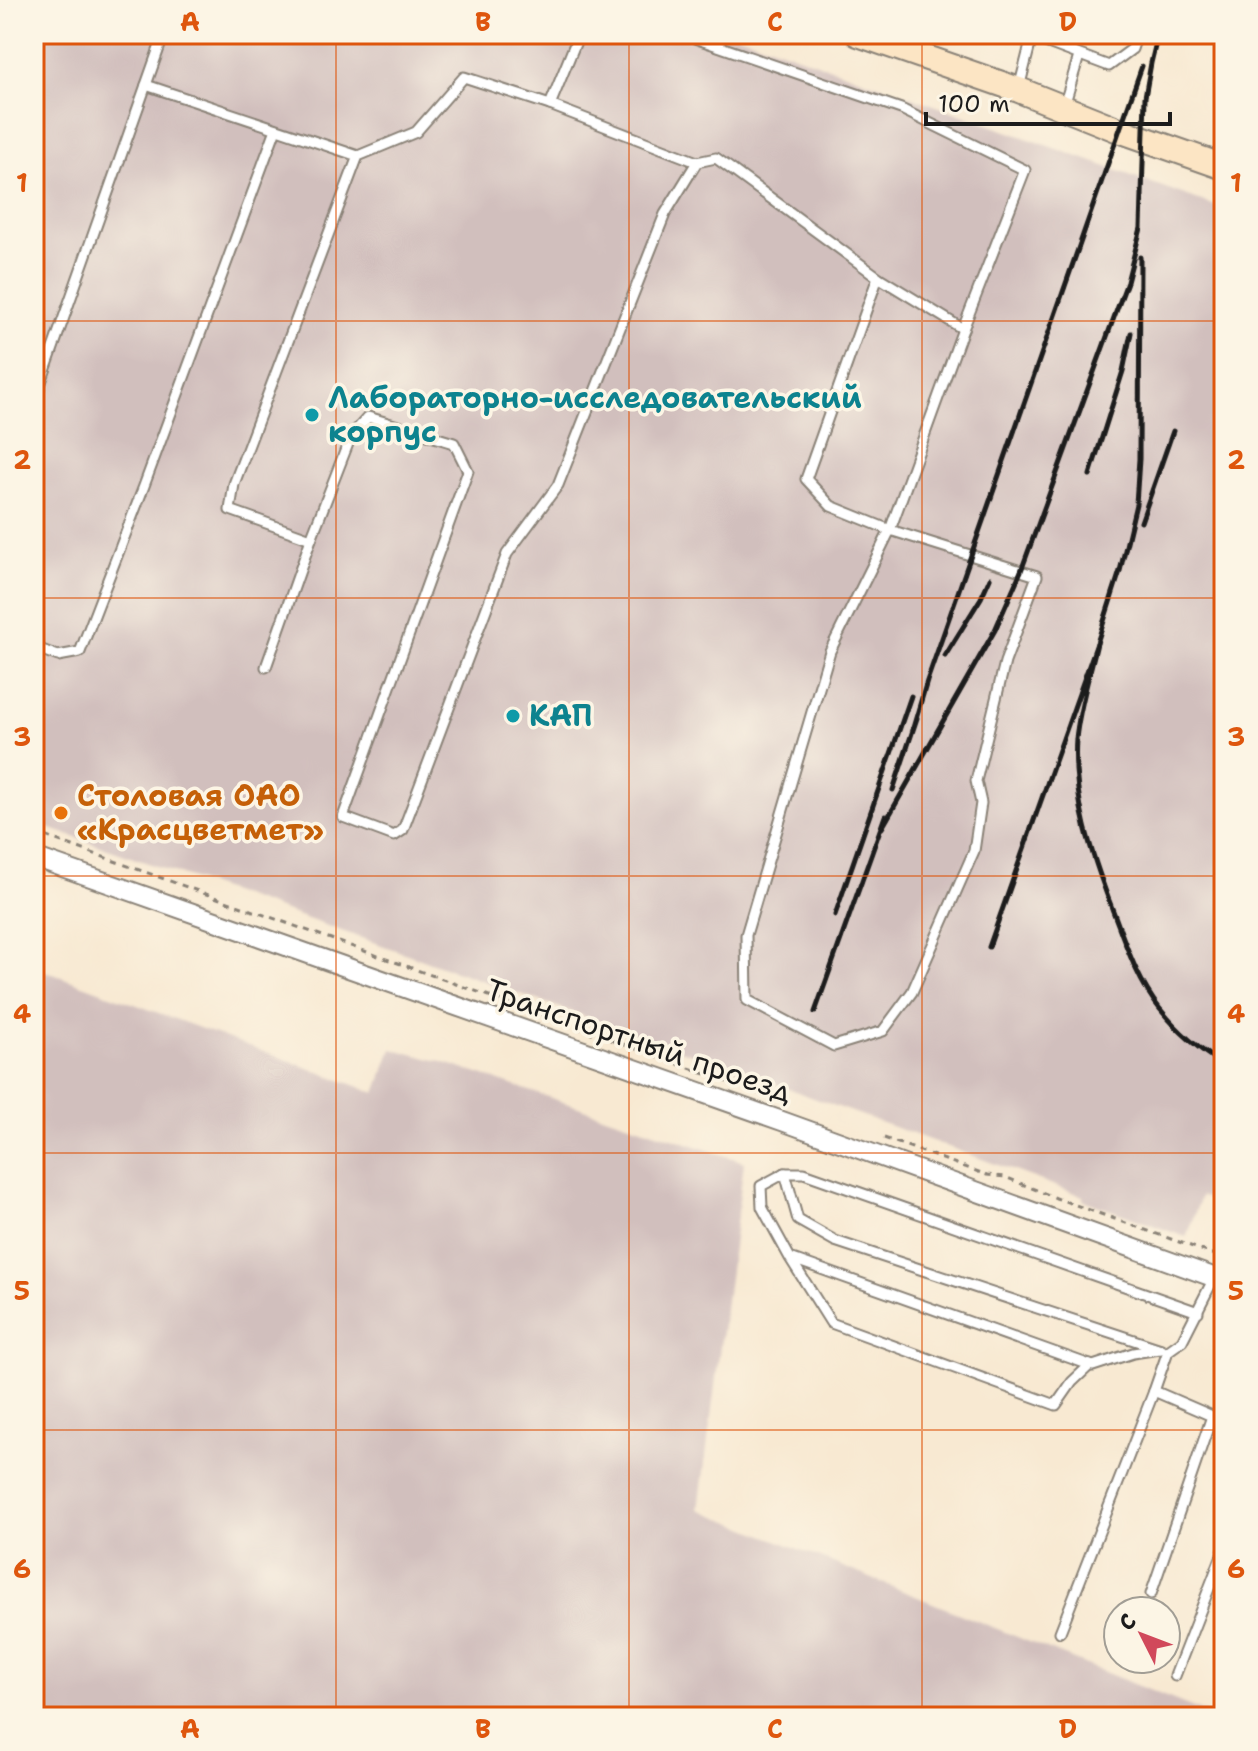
<svg xmlns="http://www.w3.org/2000/svg" width="1258" height="1751" font-family="'Shantell Sans',sans-serif">
  <style>
    .industrial { fill: #d1bfbd }
    .lines { fill: none; stroke-linecap: round; stroke-linejoin: round }
    .lane-casing { stroke: #8a8277; stroke-width: 13 }
    .street-casing { stroke: #8a8277; stroke-width: 22 }
    .secondary-casing { stroke: #8a8277; stroke-width: 28 }
    .path { stroke: #8a8277; stroke-width: 3; stroke-dasharray: 6 6; stroke-linecap: butt }
    .lane { stroke: #fff; stroke-width: 9 }
    .street { stroke: #fff; stroke-width: 18 }
    .secondary { stroke: #fce5c4; stroke-width: 24 }
    .rail { stroke: #1c1c1c; stroke-width: 5 }
    .grid { fill: none; stroke: #de560d; stroke-width: 2; stroke-opacity: 0.55 }
    .culture-dot { fill: #0f9aa8; stroke: #fcf5e5; stroke-width: 3 }
    .food-dot { fill: #e8710a; stroke: #fcf5e5; stroke-width: 3 }
    .labels { text-anchor: middle; stroke-width: 7; stroke-linejoin: round; paint-order: stroke }
    .culture-label { font-size: 30px; font-weight: bold; fill: #0d838f; stroke: #fcf5e5; text-anchor: start }
    .food-label { font-size: 30px; font-weight: bold; fill: #c56008; stroke: #fcf5e5; text-anchor: start }
    .street-label { font-size: 30px; fill: #1c1c1c; stroke: #fcf5e5 }
    .neatline { fill: none; stroke: #de560d; stroke-width: 3 }
    .grid-label { font-size: 26px; text-anchor: middle; font-weight: bold; fill: #de560d }
  </style>
  <rect width="100%" height="100%" fill="#fcf5e5"/>
  <filter id="ink" filterUnits="userSpaceOnUse"><feTurbulence type="fractalNoise" baseFrequency=".0125" numOctaves="2"/><feDisplacementMap in="SourceGraphic" scale="16" xChannelSelector="R" yChannelSelector="G"/><feConvolveMatrix kernelMatrix="1 2 1 2 8 2 1 2 1" color-interpolation-filters="sRGB"/></filter>
  <filter id="wash" filterUnits="userSpaceOnUse"><feTurbulence type="fractalNoise" baseFrequency=".006" numOctaves="4" result="noise"/><feDisplacementMap in="SourceGraphic" scale="32" xChannelSelector="R" yChannelSelector="G"/><feGaussianBlur stdDeviation="1.8" result="paint"/><feColorMatrix in="noise" values="0 0 0 0 0 0 0 0 0 0 0 0 0 0 0 0 0 1.4 0 .05"/><feComposite in="paint" operator="in"/></filter>
  <g filter="url(#wash)">
    <rect width="100%" height="100%" fill="#f8e9d2"/>
    <g class="industrial">
      <polygon points="34,34 736,34 1224,209 1224,1205 1201,1196 1186,1237 1083,1200 1083,1196 734,1069 34,823"/>
      <polygon points="34,967 376,1093 392,1049 439,1061 744,1162 699,1509 1216,1717 34,1717"/>
    </g>
  </g>
  <g filter="url(#ink)">
    <g class="lines">
      <g class="lane-casing">
        <g id="lane">
          <polyline points="683,34 901,109 1025,170 963,329 890,530 830,651 746,935 747,1000 834,1046 883,1031 912,992 974,851 981,803 976,781 1005,662 1037,576 890,530 831,506 806,479 878,277"/>
          <polyline points="1024,34 1109,66 1132,49 1137,34"/>
          <polyline points="146,85 358,156"/>
          <polyline points="1019,88 1032,37"/>
          <polyline points="550,105 579,34"/>
          <polyline points="1064,106 1079,56"/>
          <polyline points="1218,165 1224,149"/>
          <polyline points="34,402 164,34"/>
          <polyline points="311,539 230,510 234,484 358,156 416,132 464,77 550,105 697,162"/>
          <polyline points="34,647 58,656 80,652 144,486 276,129"/>
          <polyline points="266,667 311,539 351,436 368,417 454,443 468,471 343,817 394,836 403,830 507,554 558,485 665,214 697,162 716,158 878,277 963,329"/>
          <polyline points="785,1173 798,1220 835,1241 1161,1349"/>
          <polyline points="790,1258 1090,1365 1072,1382 1056,1405 831,1323 790,1258 762,1207 761,1186 785,1173 804,1173 1198,1312"/>
          <polyline points="1090,1365 1093,1366 1133,1353 1160,1349"/>
          <polyline points="1212,1416 1224,1420"/>
          <polyline points="1151,1594 1212,1416 1154,1391 1168,1351 1182,1341 1214,1278"/>
          <polyline points="1060,1632 1154,1391"/>
          <polyline points="1175,1676 1224,1550"/>
        </g>
      </g>
      <g class="street-casing">
        <polyline id="street" points="34,857 782,1121 1224,1281"/>
      </g>
      <g class="secondary-casing">
        <polyline id="secondary" points="858,34 1019,90 1119,130 1224,167"/>
      </g>
      <g class="path">
        <polyline points="34,832 764,1095"/>
        <polyline points="884,1138 987,1175 1005,1177 1056,1198 1224,1258"/>
      </g>
      <use href="#lane" class="lane"/>
      <use href="#street" class="street"/>
      <use href="#secondary" class="secondary"/>
      <g class="rail">
        <polyline points="1090,475 1123,371 1131,333"/>
        <polyline points="1141,522 1173,431"/>
        <polyline points="1097,643 1120,571 1136,504 1139,459 1140,257"/>
        <polyline points="945,656 981,598 990,578"/>
        <polyline points="913,728 927,681 1142,66"/>
        <polyline points="893,790 917,718"/>
        <polyline points="882,828 995,630 1021,571 1127,282 1141,228 1145,97 1151,63 1158,34"/>
        <polyline points="835,915 911,696"/>
        <path d="M989 947 1097 643C1090 674 1079 707 1076 739 1072 798 1092 856 1113 911 1126 945 1137 980 1160 1009 1177 1030 1201 1051 1224 1065"/>
        <polyline points="815,1012 885,816"/>
      </g>
    </g>
  </g>
  <path class="grid" d="M336 34V1717M629 34V1717M922 34V1717M34 321H1224M34 598H1224M34 876H1224M34 1153H1224M34 1430H1224"/>
  <g class="culture-dot">
    <circle cx="312" cy="415" r="8"/>
    <circle cx="513" cy="716" r="8"/>
  </g>
  <circle class="food-dot" cx="61" cy="813" r="8"/>
  <g class="labels">
    <g class="culture-label">
      <text x="328" y="408">Лабораторно-исследовательский<tspan x="328" dy="34">корпус</tspan></text>
      <text x="529" y="726">КАП</text>
    </g>
    <g class="food-label">
      <text x="77" y="806">Столовая ОАО<tspan x="77" dy="34">«Красцветмет»</tspan></text>
    </g>
    <g class="street-label">
      <text transform="translate(639 1041) rotate(19)" y="10">Транспортный проезд</text>
    </g>
  </g>
  <rect width="1258" height="1751" fill="none" stroke="#fcf5e5" stroke-width="88"/>
  <g transform="translate(1142 1635) rotate(312)"><circle r="38" fill="#fcf5e5" stroke="#a29e95" stroke-width="2"/>
  <path d="M0-6L14 30L0 20L-14 30Z" fill="#d1495b"/>
  <text y="-12" font-size="22" font-weight="bold" text-anchor="middle" fill="#1c1c1c">С</text>
  </g>
  <path d="M926 112v12h244v-12" fill="none" stroke="#1c1c1c" stroke-width="4"/>
  <text x="938" y="112" font-size="24" fill="#1c1c1c" stroke="#fcf5e5" stroke-width="6" paint-order="stroke">100 m</text>
  <rect x="44" y="44" width="1170" height="1663" class="neatline"/>
  <g class="grid-label">
    <text x="190" y="31">A</text>
    <text x="483" y="31">B</text>
    <text x="775" y="31">C</text>
    <text x="1068" y="31">D</text>
    <text x="22" y="192">1</text>
    <text x="1236" y="192">1</text>
    <text x="22" y="469">2</text>
    <text x="1236" y="469">2</text>
    <text x="22" y="746">3</text>
    <text x="1236" y="746">3</text>
    <text x="22" y="1023">4</text>
    <text x="1236" y="1023">4</text>
    <text x="22" y="1300">5</text>
    <text x="1236" y="1300">5</text>
    <text x="22" y="1578">6</text>
    <text x="1236" y="1578">6</text>
    <text x="190" y="1738">A</text>
    <text x="483" y="1738">B</text>
    <text x="775" y="1738">C</text>
    <text x="1068" y="1738">D</text>
  </g>
</svg>
